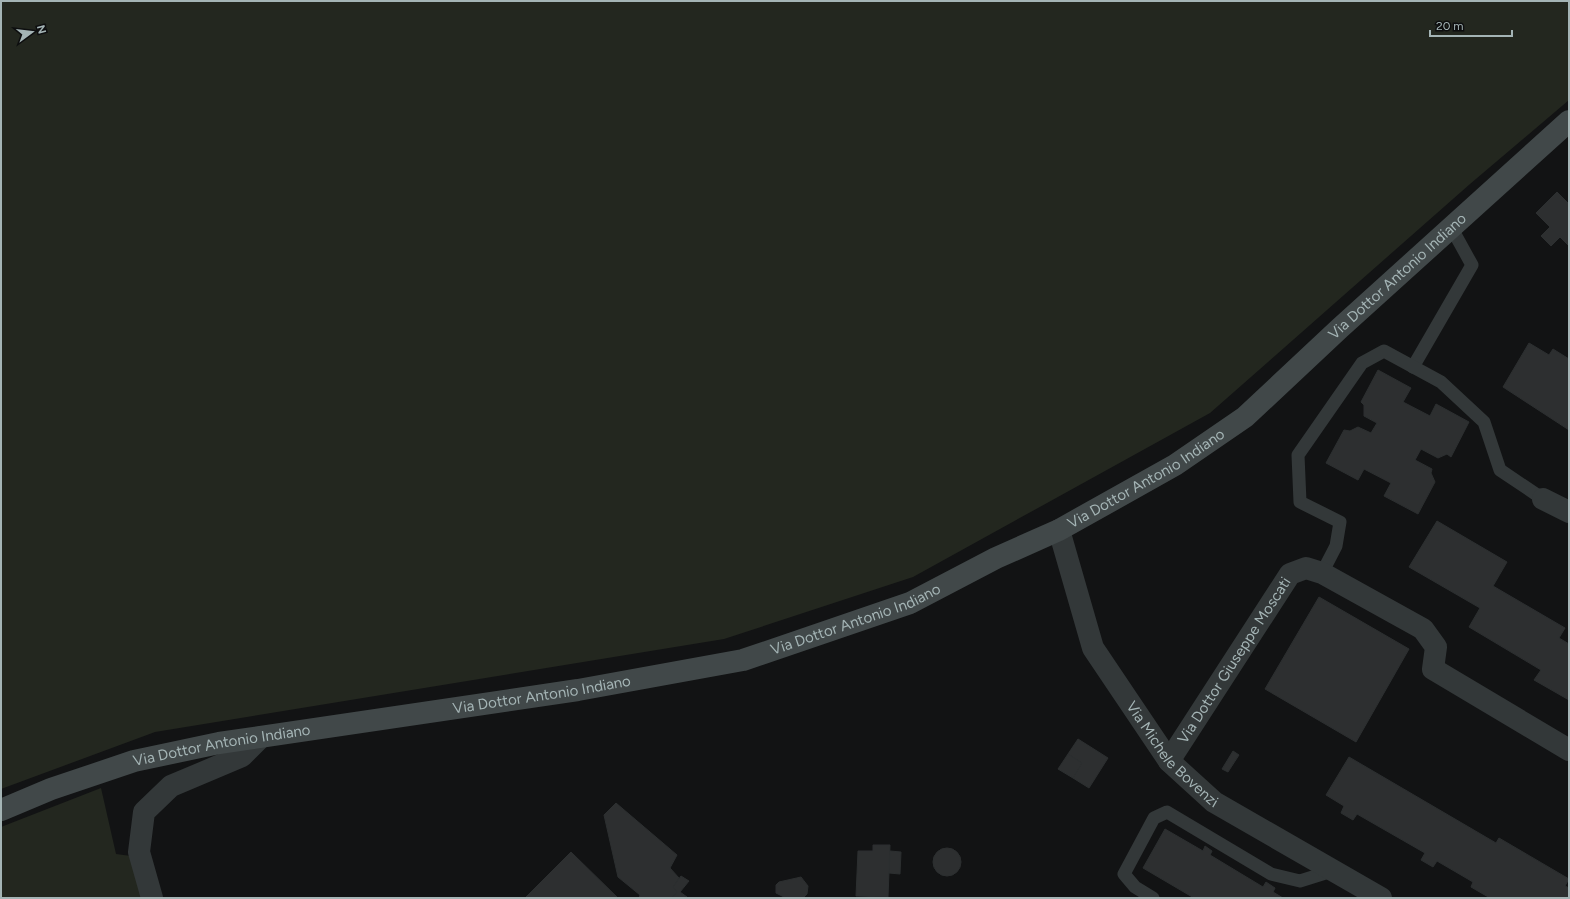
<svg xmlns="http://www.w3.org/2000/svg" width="1570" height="899" font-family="Figtree,sans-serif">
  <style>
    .green { fill: #23271f }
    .building { fill: #2d2f30; stroke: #2c2f30 }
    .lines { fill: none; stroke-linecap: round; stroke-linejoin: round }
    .lane { stroke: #333839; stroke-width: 13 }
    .street { stroke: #333839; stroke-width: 22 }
    .secondary { stroke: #414849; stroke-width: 22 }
    .labels { text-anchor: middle; stroke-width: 3.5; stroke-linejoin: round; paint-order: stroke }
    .street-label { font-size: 15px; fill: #a4b4b5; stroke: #0d0e0f }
  </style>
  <rect width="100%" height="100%" fill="#121314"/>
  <g class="green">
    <polygon points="1,1 1569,1 1569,100 1470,184 1210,413 913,577 724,639 155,732 1,789"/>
    <polygon points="101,788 116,854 131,856 143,898 1,898 1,827"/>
  </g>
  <g class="building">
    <polygon points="1557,192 1569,204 1569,246 1536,213"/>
    <polygon points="1550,227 1560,237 1551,246 1541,236"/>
    <polygon points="1529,343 1549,355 1553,349 1569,359 1569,430 1503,387"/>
    <polygon points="1378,370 1411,388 1403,402 1430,416 1436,404 1469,422 1451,457 1447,454 1438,458 1421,449 1415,460 1432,469 1431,473 1435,482 1418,514 1384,496 1391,483 1364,469 1358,480 1326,463 1344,430 1350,431 1358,427 1371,433 1377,423 1364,416 1364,405 1361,402"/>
    <polygon points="1437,521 1507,562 1493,586 1565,628 1559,638 1569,644 1569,700 1534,680 1541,670 1469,627 1480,608 1409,567"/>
    <polygon points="1319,597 1409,649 1356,742 1265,689"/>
    <polygon points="1078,739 1108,758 1089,788 1073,778 1082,763 1068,754"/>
    <polygon points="1233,751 1239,755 1228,772 1222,769"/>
    <polygon points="1068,754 1082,763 1073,778 1058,769"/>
    <polygon points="1349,757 1496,843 1499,838 1569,879 1565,886 1569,888 1569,898 1490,898 1471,887 1473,882 1437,861 1433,867 1421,860 1425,853 1357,814 1353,820 1341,813 1344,806 1326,795"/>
    <polygon points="616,803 677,855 670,868 679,878 673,887 677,892 672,898 639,898 640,895 618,877 604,815"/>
    <polygon points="1165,829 1203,851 1205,846 1212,851 1210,855 1263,887 1266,882 1275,888 1273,892 1283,898 1194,898 1143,868"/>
    <polygon points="873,845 890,845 888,897 856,896 858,851 873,851"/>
    <circle cx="947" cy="862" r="14"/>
    <polygon points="890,851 901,852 900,874 889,873"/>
    <polygon points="571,852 618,898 525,898"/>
    <polygon points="681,876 689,881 680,892 687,897 672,898 677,892 673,887"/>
    <polygon points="801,877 808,886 807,894 804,897 784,897 776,893 776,885 779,882"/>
  </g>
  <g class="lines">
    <g class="lane">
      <polyline points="1413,367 1472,265 1451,227"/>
      <polyline points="1322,573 1336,546 1340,522 1300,502 1298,455 1362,363 1384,351 1441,382 1484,422 1500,470 1543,499"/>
      <polyline points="1153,898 1135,887 1124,874 1154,818 1167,812 1271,874 1300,881 1335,870"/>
    </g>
    <g class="street">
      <polyline points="1543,499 1569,512"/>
      <path id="s1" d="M1059 530 1093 648 1169 761 1214 802 1381 898"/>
      <path id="s2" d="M1169 761 1290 574 1306 568 1322 573 1423 629 1436 647 1433 669 1569 750"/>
      <polyline points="152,898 139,852 144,812 171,786 242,756 261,737"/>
    </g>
    <path class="secondary" id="s3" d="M1 810 51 789 134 761 219 743 578 690 743 660 910 603 996 558 1059 530 1175 465 1245 417 1340 328 1569 121"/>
  </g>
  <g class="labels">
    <g class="street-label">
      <text dy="5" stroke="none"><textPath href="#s3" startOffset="1527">Via Dottor Antonio Indiano</textPath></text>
      <text dy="5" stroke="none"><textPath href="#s3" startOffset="1203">Via Dottor Antonio Indiano</textPath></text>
      <text dy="5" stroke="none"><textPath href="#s3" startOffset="879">Via Dottor Antonio Indiano</textPath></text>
      <text dy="5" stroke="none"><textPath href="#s2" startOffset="120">Via Dottor Giuseppe Moscati</textPath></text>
      <text dy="5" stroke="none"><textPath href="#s3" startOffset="555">Via Dottor Antonio Indiano</textPath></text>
      <text dy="5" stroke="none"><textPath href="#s3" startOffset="231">Via Dottor Antonio Indiano</textPath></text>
      <text dy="5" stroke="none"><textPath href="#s1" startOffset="256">Via Michele Bovenzi</textPath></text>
    </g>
  </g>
  <rect width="1570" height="899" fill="none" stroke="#a4b4b5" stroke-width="4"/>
  <g transform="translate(32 32) rotate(75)" stroke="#0d0e0f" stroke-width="3" paint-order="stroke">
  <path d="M0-3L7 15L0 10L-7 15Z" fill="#a4b4b5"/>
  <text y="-6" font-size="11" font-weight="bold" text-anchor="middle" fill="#a4b4b5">N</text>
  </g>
  <path d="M1430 30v6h82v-6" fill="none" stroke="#a4b4b5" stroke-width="2"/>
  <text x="1436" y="30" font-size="12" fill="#a4b4b5" stroke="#0d0e0f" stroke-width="3" paint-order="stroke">20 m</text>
</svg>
